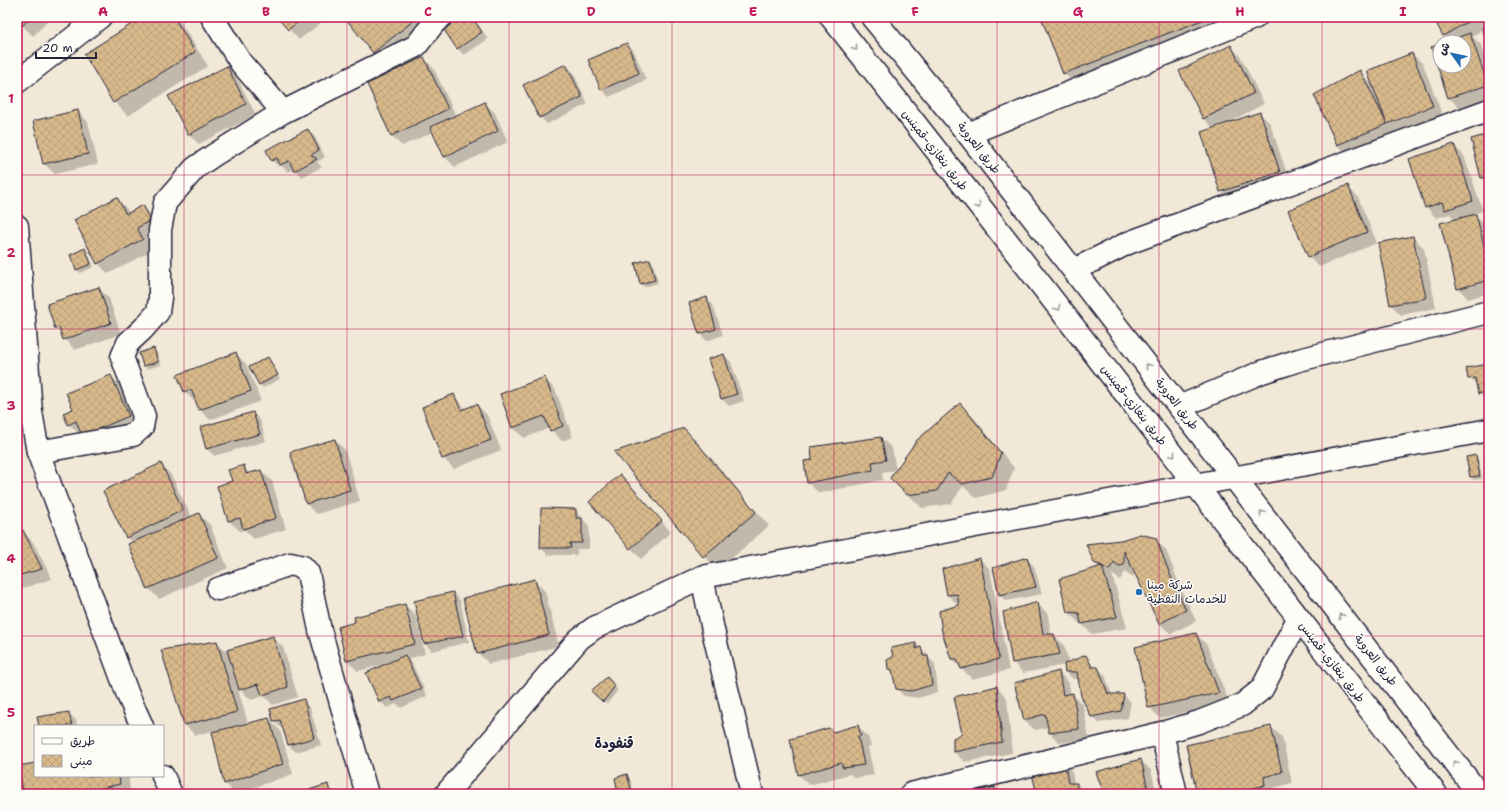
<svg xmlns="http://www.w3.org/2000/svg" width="1506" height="811" font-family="'Shantell Sans','Playpen Sans Arabic',sans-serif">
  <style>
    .shadow { fill: #0003; fill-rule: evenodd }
    .building { fill: url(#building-cross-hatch); stroke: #22223b }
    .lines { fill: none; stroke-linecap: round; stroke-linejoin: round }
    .street-casing { stroke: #22223b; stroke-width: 25 }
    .primary-casing { stroke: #22223b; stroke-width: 25 }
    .street { stroke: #fdfcf7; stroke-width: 22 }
    .primary { stroke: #fdfcf7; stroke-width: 22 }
    .oneway { stroke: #9a9aa2 }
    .grid { fill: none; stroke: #c2185b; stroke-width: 1; stroke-opacity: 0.55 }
    .poi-dot { fill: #1f6fb2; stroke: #fdfcf7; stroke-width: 1.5 }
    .labels { text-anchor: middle; stroke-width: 3; stroke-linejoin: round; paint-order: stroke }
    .street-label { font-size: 12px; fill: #22223b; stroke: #fdfcf7 }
    .poi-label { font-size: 12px; fill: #22223b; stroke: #fdfcf7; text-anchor: start }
    .quarter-label { font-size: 14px; font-weight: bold; fill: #22223b; stroke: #fdfcf7 }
    .neatline { fill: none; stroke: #c2185b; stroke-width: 1.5 }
    .grid-label { font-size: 13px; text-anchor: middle; font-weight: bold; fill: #c2185b }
  </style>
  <defs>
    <pattern id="building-cross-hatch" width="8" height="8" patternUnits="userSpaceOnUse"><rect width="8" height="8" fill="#d8b98b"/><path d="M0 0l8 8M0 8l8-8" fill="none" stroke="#b99f79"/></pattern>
  </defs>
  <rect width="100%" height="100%" fill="#f2e8d7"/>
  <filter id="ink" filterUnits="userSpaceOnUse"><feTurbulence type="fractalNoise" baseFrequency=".025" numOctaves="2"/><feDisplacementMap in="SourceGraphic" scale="8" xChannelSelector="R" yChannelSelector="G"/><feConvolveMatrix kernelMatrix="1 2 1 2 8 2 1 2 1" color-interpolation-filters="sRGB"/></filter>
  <g filter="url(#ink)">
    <g class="shadow">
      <polygon points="17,17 52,17 33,36 17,20"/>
      <polygon points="145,17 177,17 208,66 128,116 114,102"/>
      <polygon points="278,17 328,17 299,40"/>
      <polygon points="350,17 420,17 429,27 385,63 374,52 347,19"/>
      <polygon points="459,17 473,17 488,39 464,55 457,48"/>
      <polygon points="1042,17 1259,17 1077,87 1064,73"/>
      <polygon points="1434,17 1489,17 1489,43 1484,29 1472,36 1481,45 1489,70 1489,99 1460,108 1449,98 1432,47 1440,45 1440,66 1464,66 1464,42 1448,42 1450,41 1444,35"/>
      <polygon points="627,44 634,51 646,80 609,97 602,90 589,60"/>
      <polygon points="1231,46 1241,57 1264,104 1229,122 1229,123 1259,113 1270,123 1290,183 1232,202 1221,191 1213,128 1204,119"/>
      <polygon points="1412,54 1423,64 1443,117 1348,155 1337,145 1360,72 1373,85"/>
      <polygon points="424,58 434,69 456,116 485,103 495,113 508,142 455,167 444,156 433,132 402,146 391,135"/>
      <polygon points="566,65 573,72 588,104 547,124 540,117"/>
      <polygon points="227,67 237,78 256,115 199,144 188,134"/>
      <polygon points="78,111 88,122 98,164 55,174 44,164"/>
      <polygon points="308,130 315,137 325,157 317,162 322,167 302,177 294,169 288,172 282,166 279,167 272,160"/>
      <polygon points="1489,135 1489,184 1482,178"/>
      <polygon points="1454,145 1464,156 1483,211 1474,214 1486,226 1489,225 1489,293 1468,299 1458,288 1456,220 1450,214 1436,218 1426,207"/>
      <polygon points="1348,187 1358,197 1377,243 1319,267 1309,257 1290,211"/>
      <polygon points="116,198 127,209 129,214 143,206 153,217 161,231 147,239 153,250 108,274 98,263"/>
      <path d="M1413 237 1424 248 1436 308 1401 315 1390 304ZM1415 248H1417L1427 302 1426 303Z"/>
      <polygon points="85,250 88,253 94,267 80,273 77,270 71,256"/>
      <polygon points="650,260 653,263 658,283 644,287 641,284"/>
      <polygon points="98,288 109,298 121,334 75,350 55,328"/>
      <polygon points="706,298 713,305 723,335 707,341 700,334"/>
      <polygon points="154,349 157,353 161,365 147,369 144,366 141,353"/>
      <polygon points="236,354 246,364 261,401 210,420 200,410 197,402 195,402 185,392 178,376"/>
      <polygon points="724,355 731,362 744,401 729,406 722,399"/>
      <polygon points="268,358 271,361 280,379 263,388 260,384"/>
      <polygon points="1489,365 1489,399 1486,400 1479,393 1477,385 1469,378"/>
      <polygon points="111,376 121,386 138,427 79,434 69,424 74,409"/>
      <polygon points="544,378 555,389 573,437 562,441 550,428 524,438 513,428 501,395"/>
      <polygon points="454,396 466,409 477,405 487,415 501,450 454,469 443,458"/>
      <polygon points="960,404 974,418 1014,468 1006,490 976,498 963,486 951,504 922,508 891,478"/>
      <polygon points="253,413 260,420 266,441 214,456 207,449 201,427"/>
      <polygon points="684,429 698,443 769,526 718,570 704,556"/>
      <polygon points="881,438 892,448 896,470 882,472 883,480 819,493 808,483"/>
      <polygon points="335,440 345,450 360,501 317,514 306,504"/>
      <polygon points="1475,456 1478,459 1482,479 1474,480 1471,477 1467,458"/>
      <polygon points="161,464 171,475 192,518 199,514 210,525 228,568 159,599 148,588 133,543 127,537"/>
      <polygon points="243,467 251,474 261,471 272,481 286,529 254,539 245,530 240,531 229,521 233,482"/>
      <polygon points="631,486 671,532 641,559 631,548"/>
      <polygon points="575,510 589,526 589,549 577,549 577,555 548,555 541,548"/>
      <polygon points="22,531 33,542 52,579 17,590 17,532"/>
      <polygon points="1155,539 1166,550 1181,589 1196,621 1171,634 1160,624 1134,570 1134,576 1130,576 1125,572 1120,580 1112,574 1127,628 1092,634 1081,623 1079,623 1068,612 1099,568 1095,563 1088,545"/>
      <polygon points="980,559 990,569 1009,670 972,679 952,659 959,606 948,595"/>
      <polygon points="1027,559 1034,566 1042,594 1006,601 999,594"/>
      <polygon points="535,581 545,591 559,646 489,664 478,653"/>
      <polygon points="453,593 460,600 469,642 432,651 425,644"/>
      <polygon points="1038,604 1048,614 1051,635 1054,635 1064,645 1069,663 1086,657 1095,668 1098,668 1105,675 1112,695 1124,695 1131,702 1128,718 1099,723 1092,716 1079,679 1073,679 1066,672 1065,665 1023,673 1013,662"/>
      <polygon points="405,605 416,616 425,654 408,659 412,663 427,696 401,708 397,704 387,708 380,701 383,665 358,671 347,661 339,627 356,623"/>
      <polygon points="1196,634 1207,645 1229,703 1160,718 1149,707"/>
      <polygon points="272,637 283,647 298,697 273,705 264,696 251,700 240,689 236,677 235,678 248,724 269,719 280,730 293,774 235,794 225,783 213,731 195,735 184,724 217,642 229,654"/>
      <polygon points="915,644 928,654 929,658 935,664 938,692 918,698 904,696 897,689 894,673 889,668"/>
      <polygon points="1059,672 1069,683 1071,695 1073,695 1083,705 1089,739 1060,743 1050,733 1049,727 1035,730 1024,720"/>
      <polygon points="607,679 618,690 607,704 595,694"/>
      <polygon points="997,687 1007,698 1012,753 965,762 954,752 954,738 963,734"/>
      <polygon points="303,701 310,708 321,745 296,752 288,745 284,727 281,728 274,721 271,710"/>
      <polygon points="68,713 76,720 77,726 40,726"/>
      <polygon points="858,726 868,737 871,746 868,747 874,775 855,778 850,774 809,785 799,775 791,740 833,733"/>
      <polygon points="1271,727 1282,737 1292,783 1274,788 1275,794 1198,794"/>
      <polygon points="1140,760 1151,770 1157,794 1105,794"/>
      <polygon points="35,764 35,776 129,776 130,794 17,794 17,773 21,777"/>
      <polygon points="1065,765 1072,772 1074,784 1077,784 1084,792 1084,794 1038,794"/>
      <polygon points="627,775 630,778 634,794 619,794"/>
      <polygon points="328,785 335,794 311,794"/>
      <polygon points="994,788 1000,794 972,794"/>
    </g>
    <g class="building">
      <polygon points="17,17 31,17 22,26 17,21"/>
      <polygon points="143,17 174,17 195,52 113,103 84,54"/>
      <polygon points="277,17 304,17 288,30"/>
      <polygon points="348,17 418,17 373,53 346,19"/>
      <polygon points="457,17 472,17 482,32 457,49 442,27"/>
      <polygon points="1041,17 1210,17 1063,74"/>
      <polygon points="1433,17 1476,17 1443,36"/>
      <polygon points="1489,25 1489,46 1482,28"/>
      <polygon points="1470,33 1488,85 1448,98 1431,47 1440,44 1440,66 1464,66 1464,42 1445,42"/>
      <polygon points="627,43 639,73 601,90 588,60"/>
      <polygon points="1231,45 1254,93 1203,119 1179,71"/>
      <polygon points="1412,53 1433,106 1387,124 1367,71"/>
      <polygon points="424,57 448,109 391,136 367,84"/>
      <polygon points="566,64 582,97 539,118 523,85"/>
      <polygon points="227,66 246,104 188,135 168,96"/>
      <polygon points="1360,70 1387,124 1337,145 1314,95"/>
      <polygon points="485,102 498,131 444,157 430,127"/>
      <polygon points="78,110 88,154 43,164 33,121"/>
      <polygon points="1260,112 1280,172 1220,192 1201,132"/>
      <polygon points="308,129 319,150 311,155 317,159 294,171 289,161 280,165 277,158 271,161 266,150"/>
      <polygon points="1489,134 1489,176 1481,178 1471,139"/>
      <polygon points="1454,144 1473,201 1445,210 1442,202 1425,208 1409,159"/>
      <polygon points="1348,185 1367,232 1308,257 1288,210"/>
      <polygon points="117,197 126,214 143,205 151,220 137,228 143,239 97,264 74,220"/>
      <polygon points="1476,214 1489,265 1489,280 1457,289 1440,223"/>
      <polygon points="1489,224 1489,238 1487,239 1484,225"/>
      <polygon points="1413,236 1426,298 1390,305 1378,243"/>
      <polygon points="85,248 91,264 76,270 70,255"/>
      <polygon points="650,259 655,280 640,284 635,263"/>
      <polygon points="99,287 111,323 63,340 59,327 55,329 47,304"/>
      <polygon points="707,297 716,329 699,334 689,303"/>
      <polygon points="154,348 158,362 143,366 139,353"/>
      <polygon points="236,352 251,391 199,410 191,389 184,392 177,375"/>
      <polygon points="724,354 737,394 721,399 708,359"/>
      <polygon points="268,357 278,375 259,385 249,367"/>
      <polygon points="1489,364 1489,391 1478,394 1475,378 1468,379 1466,368"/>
      <polygon points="111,375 129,416 82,436 76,421 68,425 63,413 73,409 66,393"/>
      <polygon points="545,377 563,426 550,431 544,416 512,428 500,394"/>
      <polygon points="454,394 461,410 477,404 491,440 442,459 422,407"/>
      <polygon points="960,403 1001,453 992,477 962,484 948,473 937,491 907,495 890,478 917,440"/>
      <polygon points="253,412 260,434 206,449 200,427"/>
      <polygon points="684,428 756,512 703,557 614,452"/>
      <polygon points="881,437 886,460 872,462 873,470 807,483 804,461 812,460 811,447"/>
      <polygon points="335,439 350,490 306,504 290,452"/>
      <polygon points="1476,455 1480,476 1470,477 1466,457"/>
      <polygon points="161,463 183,510 126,538 103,491"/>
      <polygon points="244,465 246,474 261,470 276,518 243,529 240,518 228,521 217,486 232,481 228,470"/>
      <polygon points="620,474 662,521 630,549 589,502"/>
      <polygon points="541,508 576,509 576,518 582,518 582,543 570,543 571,548 540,548"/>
      <polygon points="199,513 218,558 147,589 128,544"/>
      <polygon points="23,530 42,569 17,576 17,531"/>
      <polygon points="1140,534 1156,538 1171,577 1186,610 1159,624 1124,551 1124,565 1119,566 1114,562 1109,570 1102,566 1094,563 1086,544 1121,540"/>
      <polygon points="1027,557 1036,587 999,595 993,568"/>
      <polygon points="980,558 999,659 961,669 957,659 951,659 942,632 939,611 959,605 957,594 947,595 942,569"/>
      <polygon points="1102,566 1117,617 1081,624 1079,613 1067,612 1059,579"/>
      <polygon points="535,579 549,635 477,654 463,598"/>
      <polygon points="453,592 463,636 424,644 414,601"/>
      <polygon points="1038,602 1043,634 1054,634 1060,654 1012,663 1003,612"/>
      <polygon points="405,604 415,644 346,661 338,627 355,622 354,617"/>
      <polygon points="1196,633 1219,693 1148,708 1135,647"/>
      <polygon points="273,636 288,687 262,695 258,684 239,690 227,650"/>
      <polygon points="217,641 237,712 184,725 161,650"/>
      <polygon points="916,643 916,649 921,646 923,656 928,656 932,685 911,691 896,689 892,670 888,669 887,660 893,657 891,648"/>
      <polygon points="405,655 421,689 393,701 391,697 379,702 366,673"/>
      <polygon points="1086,655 1092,667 1098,667 1108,694 1124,694 1121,711 1091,717 1081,696 1077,672 1065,672 1064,664"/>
      <polygon points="1059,671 1063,695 1073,693 1079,729 1049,733 1045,714 1024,720 1014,683"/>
      <polygon points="607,677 615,686 603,702 591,691"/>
      <polygon points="997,686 1002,742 953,752 953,738 962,734 954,697"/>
      <polygon points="304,699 314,738 288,745 280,720 273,721 270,709"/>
      <polygon points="69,712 72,726 39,726 37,717"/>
      <polygon points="269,718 283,764 224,784 212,732"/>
      <polygon points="858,725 861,736 858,736 864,765 843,768 841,763 798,775 790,739 829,728 833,732"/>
      <polygon points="1271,726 1282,772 1264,777 1265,785 1232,794 1197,794 1186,745"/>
      <polygon points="1141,759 1149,794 1104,794 1096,772"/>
      <polygon points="35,763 35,776 119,776 120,784 76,794 24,794 18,766"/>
      <polygon points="1065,764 1068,783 1077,783 1077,792 1070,794 1037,794 1032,774"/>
      <polygon points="627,774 632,792 626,794 618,794 615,778"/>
      <polygon points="328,784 330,794 310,794 309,790"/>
      <polygon points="995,787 996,794 971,794 970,793"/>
    </g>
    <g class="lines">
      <g class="street-casing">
        <g id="street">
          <polyline points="212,17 241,63 283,112"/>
          <polyline points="17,82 100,17"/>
          <polyline points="968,134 1256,17"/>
          <polyline points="17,226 31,412 38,452 128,695 142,726"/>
          <polyline points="1074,270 1128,243 1489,110"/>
          <polyline points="1179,407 1262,372 1299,360 1489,312"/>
          <polyline points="38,452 133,435 142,427 144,416 122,357 128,343 143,329 158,312 160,298 160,230 165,203 195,168 214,155 283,112 416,46 434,23 441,17"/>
          <polyline points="702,577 713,630 752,794"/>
          <polyline points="218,589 290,564 303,567 308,573 320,630 367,794"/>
          <polyline points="1162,733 1176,794"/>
          <polyline points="163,776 171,794"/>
          <polyline points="446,794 579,639 594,628 702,577 1489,430"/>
          <polyline points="911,794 1162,733 1199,722 1242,705 1262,689 1298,619"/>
        </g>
      </g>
      <g class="primary-casing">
        <g id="primary">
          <path d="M831 17C1036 274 1233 536 1436 794"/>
          <polyline points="872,17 968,134 1479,794"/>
        </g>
      </g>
      <use href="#street" class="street"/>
      <use href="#primary" class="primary"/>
    </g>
    <defs><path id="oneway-chevron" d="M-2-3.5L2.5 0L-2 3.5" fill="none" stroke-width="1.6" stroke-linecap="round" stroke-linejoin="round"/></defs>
    <g class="oneway">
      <use href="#oneway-chevron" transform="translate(855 48) rotate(52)"/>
      <use href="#oneway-chevron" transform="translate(978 206) rotate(52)"/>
      <use href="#oneway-chevron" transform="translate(1058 308) rotate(52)"/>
      <use href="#oneway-chevron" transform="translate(1148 366) rotate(-128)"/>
      <use href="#oneway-chevron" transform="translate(1173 455) rotate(52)"/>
      <use href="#oneway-chevron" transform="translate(1262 513) rotate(-128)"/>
      <use href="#oneway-chevron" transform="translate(1341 616) rotate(-128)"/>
      <use href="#oneway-chevron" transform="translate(1455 763) rotate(-128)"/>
    </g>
  </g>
  <path class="grid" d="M184 17V794M347 17V794M509 17V794M672 17V794M834 17V794M997 17V794M1159 17V794M1322 17V794M17 175H1489M17 329H1489M17 482H1489M17 636H1489"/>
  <circle class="poi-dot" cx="1139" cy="592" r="4"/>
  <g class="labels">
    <g class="street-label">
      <text transform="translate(979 148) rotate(52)" y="4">طريق العروبة</text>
      <text transform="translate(935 150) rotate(52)" y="4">طريق بنغازي-قمينس</text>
      <text transform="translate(1177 404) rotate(52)" y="4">طريق العروبة</text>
      <text transform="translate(1134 405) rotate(52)" y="4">طريق بنغازي-قمينس</text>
      <text transform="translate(1376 660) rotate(52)" y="4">طريق العروبة</text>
      <text transform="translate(1332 662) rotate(52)" y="4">طريق بنغازي-قمينس</text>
    </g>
    <g class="poi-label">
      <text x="1147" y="589">شركة مينا<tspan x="1147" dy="14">للخدمات النفطية</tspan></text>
    </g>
    <g class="quarter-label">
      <text x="614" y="748">قنفودة</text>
    </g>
  </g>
  <rect width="1506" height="811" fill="none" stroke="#fdfcf7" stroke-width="44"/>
  <rect x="34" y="725" width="130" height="52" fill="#fdfcf7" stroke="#a5a5ac"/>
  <rect x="42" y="738" width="20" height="6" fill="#fdfcf7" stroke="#a5a5ac"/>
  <text x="70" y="745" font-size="12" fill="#22223b">طريق</text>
  <rect x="42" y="755" width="20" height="12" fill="url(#building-cross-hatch)" stroke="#a5a5ac"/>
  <text x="70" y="765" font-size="12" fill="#22223b">مبنى</text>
  <g transform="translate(1452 54) rotate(303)"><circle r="19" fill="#fdfcf7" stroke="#a5a5ac"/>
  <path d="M0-3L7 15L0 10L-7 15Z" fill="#1f6fb2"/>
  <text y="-6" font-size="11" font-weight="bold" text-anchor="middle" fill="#22223b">ش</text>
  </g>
  <path d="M36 52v6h60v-6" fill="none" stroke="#22223b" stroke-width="2"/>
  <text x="42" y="52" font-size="12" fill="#22223b" stroke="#fdfcf7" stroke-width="3" paint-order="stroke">20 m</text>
  <rect x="22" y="22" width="1462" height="767" class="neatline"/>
  <g class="grid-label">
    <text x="103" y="16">A</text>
    <text x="266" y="16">B</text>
    <text x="428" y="16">C</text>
    <text x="591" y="16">D</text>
    <text x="753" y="16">E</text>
    <text x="915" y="16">F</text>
    <text x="1078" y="16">G</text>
    <text x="1240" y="16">H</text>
    <text x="1403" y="16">I</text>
    <text x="11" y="103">1</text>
    <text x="11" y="257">2</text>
    <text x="11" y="410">3</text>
    <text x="11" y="563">4</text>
    <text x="11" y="717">5</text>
  </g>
</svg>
